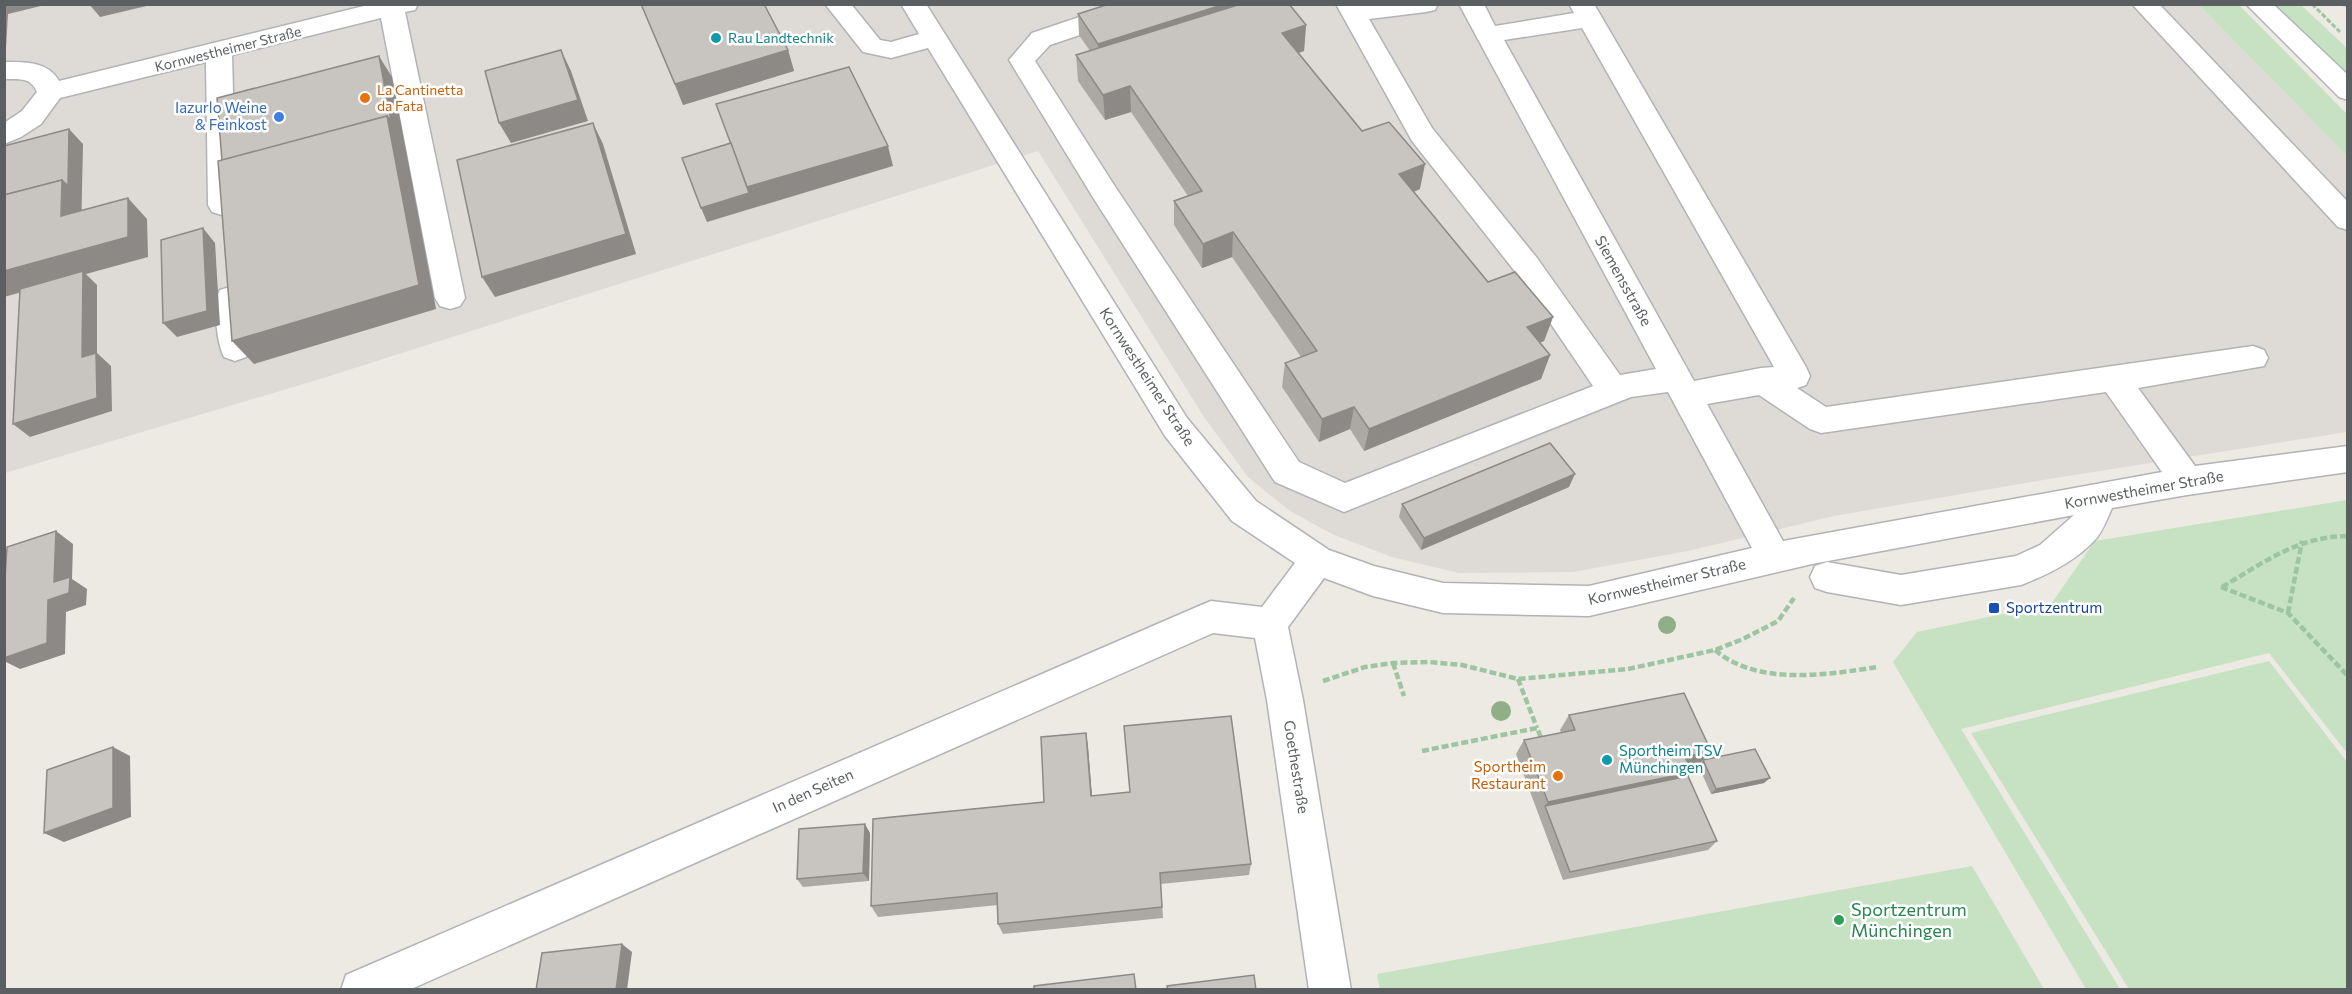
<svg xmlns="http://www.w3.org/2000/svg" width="2352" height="994" font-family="Commissioner,sans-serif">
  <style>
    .industrial { fill: #dedbd7 }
    .green { fill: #c6e2c2 }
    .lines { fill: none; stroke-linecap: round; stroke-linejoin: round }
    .stream { fill: #a9e0f7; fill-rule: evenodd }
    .minor-casing { stroke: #b0b4b7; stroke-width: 3 }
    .path-far1 { stroke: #9dc5a2; stroke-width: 3; stroke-dasharray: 5 2; stroke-linecap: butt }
    .path { stroke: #9dc5a2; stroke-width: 4.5; stroke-dasharray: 7 3; stroke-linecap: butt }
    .minor { fill: #fff; fill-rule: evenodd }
    .tree { fill: #90af87 }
    .wall { fill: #aca9a5 }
    .shaded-wall { fill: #8c8986 }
    .building { fill: #c8c4c0; stroke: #8c8986; stroke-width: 1.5 }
    .culture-dot { fill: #0f9aa8; stroke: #fff; stroke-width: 2 }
    .food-dot { fill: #e8710a; stroke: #fff; stroke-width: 2 }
    .shop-dot { fill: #3f7fe0; stroke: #fff; stroke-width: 2 }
    .transit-dot { fill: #1a4fb4; stroke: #fff; stroke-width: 2 }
    .leisure-dot { fill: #2e9e5b; stroke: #fff; stroke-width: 2 }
    .labels { text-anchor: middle; stroke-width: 5; stroke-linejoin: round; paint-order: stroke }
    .far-culture-label { font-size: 14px; fill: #0d838f; stroke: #fff; text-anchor: start }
    .far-street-label { font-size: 14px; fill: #5b5f62; stroke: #fff }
    .far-food-label { font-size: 14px; fill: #c56008; stroke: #fff; text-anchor: start }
    .shop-label { font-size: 15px; fill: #366cbe; stroke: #fff; text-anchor: end }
    .street-label { font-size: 15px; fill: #5b5f62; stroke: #fff }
    .transit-label { font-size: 15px; fill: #164399; stroke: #fff; text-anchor: start }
    .culture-label { font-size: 15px; fill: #0d838f; stroke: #fff; text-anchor: start }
    .food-label { font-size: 15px; fill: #c56008; stroke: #fff; text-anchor: end }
    .near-leisure-label { font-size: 18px; fill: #27864d; stroke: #fff; text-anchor: start }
  </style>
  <rect width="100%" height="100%" fill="#ede9e3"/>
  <polygon class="industrial" points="5,5 2199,5 2347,156 2347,432 2049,479 1834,516 1688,551 1573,572 1459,573 1392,557 1334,535 1290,511 1248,477 1204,417 1038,151 320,379 5,473"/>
  <g class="green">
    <polygon points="2199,5 2239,5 2347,114 2347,156"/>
    <polygon points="2276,5 2301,5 2347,48 2347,74"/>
    <polygon points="2347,500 2347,753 2269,653 1961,729 2120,989 2086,989 1893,662 1917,632 2051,604 2095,541"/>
    <polygon points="2269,661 2347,762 2347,989 2129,989 1971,733"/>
    <polygon points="1972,866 2044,989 1380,990 1377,974"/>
  </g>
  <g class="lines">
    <polygon class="stream" points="2340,4 2348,4 2348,8 2341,6"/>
    <g class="minor-casing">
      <g id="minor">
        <path d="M372 4H418L415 10 405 12 465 298 460 306 450 309 440 306 435 298 381 18 232 55 236 205 232 212 222 215 212 212 208 205 206 62 60 98 41 124 21 137 4 144V123L22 111 37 92C31 77 19 79 4 79V62C24 62 48 61 59 81Z"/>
        <path d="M825 4H851L880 40 891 42 919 34 901 4H926L1187 418 1256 501 1329 550 1374 566 1443 583 1589 586 1752 548 1668 392 1631 397 1344 512 1275 482 1094 199 1009 60 1032 33 1118 4H1157L1154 10 1050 45 1035 61 1114 185 1299 462 1345 483 1593 386 1517 274 1412 141 1336 4H1438L1435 10 1426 12 1369 19 1432 128 1537 258 1620 375 1656 369 1459 4H1484L1495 26 1574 13 1569 4H1594L1806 367 1810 376 1806 385 1797 388 1826 407 2253 346 2264 350 2268 358 2264 366 2138 388 2195 466 2348 446V472L2187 495 2112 508C2107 519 2102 533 2094 541 2074 562 2047 575 2021 585L1901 605 1827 592 1815 588 1810 577 1815 566 1827 562 1901 575 2016 556 2040 545 2074 515 1812 564 1589 616 1443 613 1373 596 1324 578 1288 627 1303 700 1351 990H1309L1267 700 1255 638 1213 633 409 990H341L346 975 1199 606 1211 601 1262 607 1295 563 1232 521 1165 436 928 48 891 58 863 52ZM1582 28 1774 367 1761 368 1694 381 1504 40ZM2106 392 2162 472 1783 541 1707 404 1759 395 1810 429 1821 433Z"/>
        <polygon points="2132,4 2159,4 2348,202 2348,230 2338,227"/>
        <polygon points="2246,4 2273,4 2348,75 2348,100 2339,97"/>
        <path d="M230 287 240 290C248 304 253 344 246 357L235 361 224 357C217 344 212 304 220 290Z"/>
      </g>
    </g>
    <polyline class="path-far1" points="2312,4 2340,32"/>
    <g class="path">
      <polyline points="2221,587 2288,613 2348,676"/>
      <path d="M2222 587C2265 562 2296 537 2348 536"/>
      <polyline points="2288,613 2302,541"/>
      <path d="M1715 650C1757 686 1826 675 1877 667"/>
      <polyline points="1393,663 1404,696"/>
      <polyline points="1518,679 1537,728"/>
      <polyline points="1323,681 1365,667 1393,663 1429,662 1462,665 1518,679 1628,669 1715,650 1743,639 1778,621 1794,598"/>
      <polyline points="1422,751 1537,728 1542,740"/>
    </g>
    <use href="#minor" class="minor"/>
  </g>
  <g class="tree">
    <circle cx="1667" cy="625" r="9"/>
    <circle cx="1501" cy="711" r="10"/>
  </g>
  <g class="wall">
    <polygon points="641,4 764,4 788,50 794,71 683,105"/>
    <polygon points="1078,14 1306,25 1304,51 1298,53 1362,131 1420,189 1414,192 1488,282 1553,317 1544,341 1540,342 1550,355 1541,379 1364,451 1350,429 1319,442 1282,387 1285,363 1301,357 1232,257 1202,268 1174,225 1174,201 1188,196 1131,112 1105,120 1078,81 1076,55 1090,51 1079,35"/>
    <polygon points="1569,487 1421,550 1399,517 1402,504"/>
    <polygon points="1569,715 1711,751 1703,760 1764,783 1711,794 1698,765 1689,767 1692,772 1688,776 1717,841 1708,850 1563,880 1516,754 1524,740 1561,733 1560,730"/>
    <polygon points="1086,733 1088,747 1092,796 1251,864 1249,875 1161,884 1163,918 1003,934 998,924 998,905 878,917 871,906 1044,802"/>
    <polygon points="870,833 869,881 803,887 797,879"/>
  </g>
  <g class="shaded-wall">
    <polygon points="4,4 49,4 8,14 6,49 4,49"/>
    <polygon points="89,4 155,4 100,17"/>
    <polygon points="1225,4 1273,4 1100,64 1098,44"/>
    <polygon points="1306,25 1304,51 1279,59 1282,33"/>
    <polygon points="561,50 571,71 588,121 511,143 499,123"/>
    <polygon points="788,50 794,71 683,105 675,84"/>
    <polygon points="379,56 392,77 436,309 254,364 232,341"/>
    <polygon points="1130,86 1131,112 1105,120 1103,95"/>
    <polygon points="593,123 603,144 636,254 495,297 482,277"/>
    <polygon points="69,129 83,144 81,236 61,216 62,180"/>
    <polygon points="888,146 893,166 707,222 701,208 747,187"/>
    <polygon points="1425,164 1420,189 1394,199 1399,174"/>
    <polygon points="128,198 147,219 148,257 86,274 97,285 97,353 111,366 112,411 30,437 13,424 82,357 83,275 4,297 4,271"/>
    <polygon points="203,228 215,243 220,325 177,337 163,323"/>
    <polygon points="1233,232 1232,257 1202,268 1203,244"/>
    <polygon points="1553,317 1544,341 1519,351 1527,327"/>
    <polygon points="1550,355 1541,379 1364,451 1369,429"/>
    <polygon points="1354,407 1350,429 1319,442 1322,419"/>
    <polygon points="1575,474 1569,487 1421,550 1424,538"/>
    <polygon points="56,531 73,544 72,579 87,589 86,605 66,612 65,654 20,669 4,661 4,658 48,600 54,582"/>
    <polygon points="1086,733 1088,747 1093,809 1091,796"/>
    <polygon points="113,747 130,756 131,817 64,842 44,833"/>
    <polygon points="1711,751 1698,765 1673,770 1685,757"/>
    <polygon points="1692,772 1680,786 1545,806 1548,802"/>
    <polygon points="1770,778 1764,783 1711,794 1716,789"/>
    <polygon points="865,824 870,833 869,881 863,873"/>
    <polygon points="622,944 632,952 627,990 616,990"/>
  </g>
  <g class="building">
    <polygon points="641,4 764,4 788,50 675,84"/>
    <polygon points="1109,4 1225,4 1098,44 1078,14"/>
    <polygon points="1241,4 1289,4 1306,25 1282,33 1362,131 1389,122 1425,164 1399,174 1488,282 1515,272 1553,317 1527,327 1550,355 1369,429 1354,407 1322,419 1285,363 1317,351 1233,232 1203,244 1174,201 1202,191 1130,86 1103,95 1076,55"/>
    <polygon points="561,50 578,100 499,123 485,71"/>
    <polygon points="379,56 391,121 387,116 222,161 217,98"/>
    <polygon points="849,67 888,146 747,187 716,104"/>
    <polygon points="387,116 419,285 232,341 218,161"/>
    <polygon points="593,123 626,234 482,277 457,160"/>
    <polygon points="69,129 68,186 62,180 4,195 4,146"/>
    <polygon points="731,143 749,193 701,208 682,158"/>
    <polygon points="62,180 61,216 128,198 128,237 4,271 4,195"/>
    <polygon points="203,228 207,311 163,323 161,240"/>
    <polygon points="83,271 82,357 96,353 97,398 13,424 20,289"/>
    <polygon points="1550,443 1575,474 1424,538 1402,504"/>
    <polygon points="56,531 54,582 70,577 69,593 48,600 47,643 4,658 4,592 7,547"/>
    <polygon points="1684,693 1711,751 1685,757 1692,772 1548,802 1524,740 1575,730 1569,715"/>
    <polygon points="1231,716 1251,864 1160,873 1162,907 998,924 997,893 871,906 873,819 1044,802 1041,737 1086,733 1091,796 1130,792 1124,726"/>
    <polygon points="113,747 113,808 44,833 47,770"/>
    <polygon points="1755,749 1770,778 1716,789 1703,760"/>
    <polygon points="1688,776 1717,841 1570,872 1545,806"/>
    <polygon points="865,824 863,873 797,879 799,829"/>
    <polygon points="622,944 616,990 536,990 542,953"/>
    <polygon points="1134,974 1136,990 1034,990 1034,986"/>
    <polygon points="1254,975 1256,990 1168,990 1167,986"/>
  </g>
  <g class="culture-dot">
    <circle cx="716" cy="38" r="6"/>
    <circle cx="1607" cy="760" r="6"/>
  </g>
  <g class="food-dot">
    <circle cx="365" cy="98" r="6"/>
    <circle cx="1558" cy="776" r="6"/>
  </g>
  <circle class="shop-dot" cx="279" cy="117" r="6"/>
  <rect class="transit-dot" x="1988" y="602" width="12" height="12" rx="3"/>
  <circle class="leisure-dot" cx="1839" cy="920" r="6"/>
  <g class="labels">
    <g class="far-culture-label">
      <text x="728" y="43">Rau Landtechnik</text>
    </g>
    <g class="far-street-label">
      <text transform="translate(228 49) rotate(-14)" y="5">Kornwestheimer Straße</text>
    </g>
    <g class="far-food-label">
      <text x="377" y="95">La Cantinetta<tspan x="377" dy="16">da Fata</tspan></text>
    </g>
    <g class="shop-label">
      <text x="267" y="113">Iazurlo Weine<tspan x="267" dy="17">&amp; Feinkost</tspan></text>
    </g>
    <g class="street-label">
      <text transform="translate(1623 281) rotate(61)" y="5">Siemensstraße</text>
      <text transform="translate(1147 377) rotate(57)" y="5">Kornwestheimer Straße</text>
      <text transform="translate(2144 490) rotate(-10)" y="5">Kornwestheimer Straße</text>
      <text transform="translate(1667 582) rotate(-13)" y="5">Kornwestheimer Straße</text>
      <text transform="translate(1296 767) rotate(81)" y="5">Goethestraße</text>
      <text transform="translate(813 791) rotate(-24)" y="5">In den Seiten</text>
    </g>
    <g class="transit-label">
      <text x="2006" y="613">Sportzentrum</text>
    </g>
    <g class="culture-label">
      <text x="1619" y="756">Sportheim TSV<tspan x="1619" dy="17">Münchingen</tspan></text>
    </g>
    <g class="food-label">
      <text x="1546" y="772">Sportheim<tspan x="1546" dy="17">Restaurant</tspan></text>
    </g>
    <g class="near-leisure-label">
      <text x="1851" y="916">Sportzentrum<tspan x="1851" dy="21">Münchingen</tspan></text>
    </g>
  </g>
  <rect width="2352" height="994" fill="none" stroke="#5b5f62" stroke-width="12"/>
</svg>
